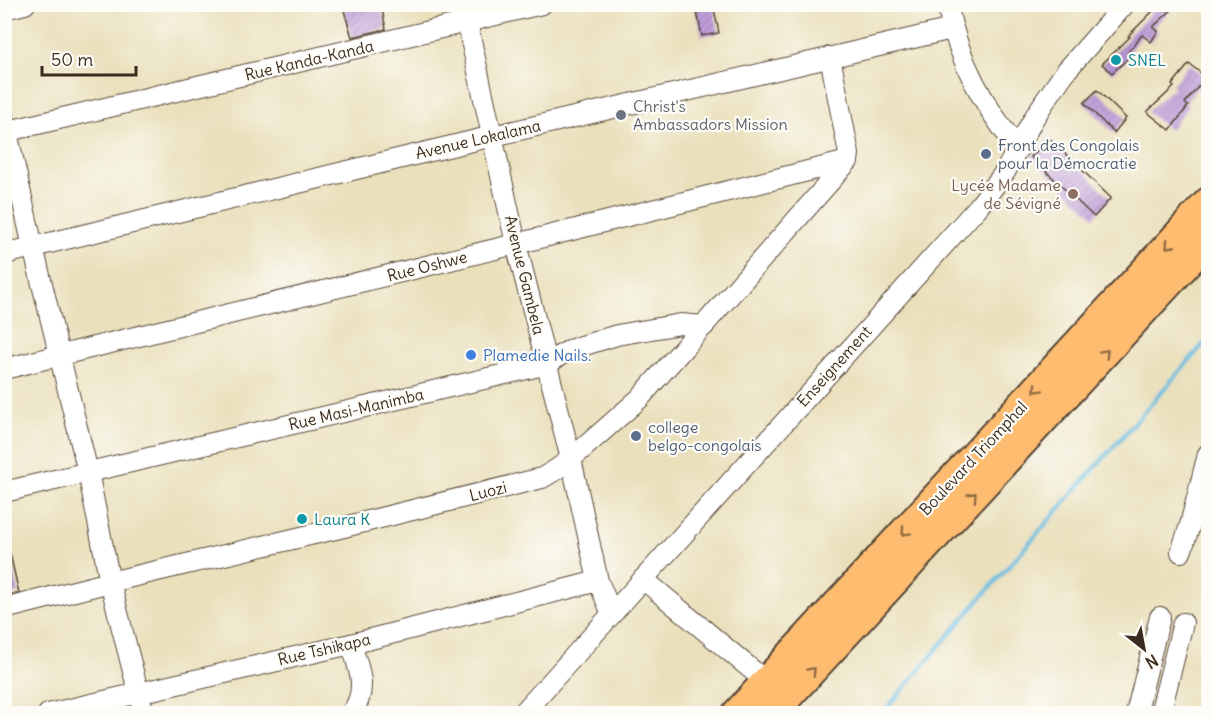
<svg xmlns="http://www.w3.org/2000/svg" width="1213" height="718" font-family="Delius,sans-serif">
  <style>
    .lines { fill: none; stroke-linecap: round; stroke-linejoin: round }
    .stream { stroke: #64bce2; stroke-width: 4 }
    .building { fill: url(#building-hatch) }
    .minor-casing { stroke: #554536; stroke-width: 22 }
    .highway-casing { stroke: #554536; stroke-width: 32 }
    .minor { stroke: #fff; stroke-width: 20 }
    .highway { stroke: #febc70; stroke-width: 28 }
    .oneway { stroke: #936c43 }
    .culture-dot { fill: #0f9aa8; stroke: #fdfcf7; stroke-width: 2 }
    .worship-dot { fill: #6b7280; stroke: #fdfcf7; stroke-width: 2 }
    .service-dot { fill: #5c6f8a; stroke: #fdfcf7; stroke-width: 2 }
    .education-dot { fill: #8d6e63; stroke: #fdfcf7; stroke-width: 2 }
    .shop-dot { fill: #3f7fe0; stroke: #fdfcf7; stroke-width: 2 }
    .labels { text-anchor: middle; stroke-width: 4.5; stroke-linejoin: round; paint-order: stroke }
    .street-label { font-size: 16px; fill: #3b2a1e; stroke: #fdfcf7 }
    .culture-label { font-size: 16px; fill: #0d838f; stroke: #fdfcf7; text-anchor: start }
    .worship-label { font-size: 16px; fill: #5b616d; stroke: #fdfcf7; text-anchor: start }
    .service-label { font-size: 16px; fill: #4e5e75; stroke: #fdfcf7; text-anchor: start }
    .education-label { font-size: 16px; fill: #785e54; stroke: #fdfcf7; text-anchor: end }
    .shop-label { font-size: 16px; fill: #366cbe; stroke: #fdfcf7; text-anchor: start }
  </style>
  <defs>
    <pattern id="building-hatch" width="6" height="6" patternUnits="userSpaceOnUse" patternTransform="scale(1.5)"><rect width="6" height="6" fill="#bb96d8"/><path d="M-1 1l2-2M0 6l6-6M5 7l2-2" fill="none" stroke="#997baf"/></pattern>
  </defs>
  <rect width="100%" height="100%" fill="#fdfcf7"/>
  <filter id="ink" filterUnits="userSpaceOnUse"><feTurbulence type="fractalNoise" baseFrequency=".0167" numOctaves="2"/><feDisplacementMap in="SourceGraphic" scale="12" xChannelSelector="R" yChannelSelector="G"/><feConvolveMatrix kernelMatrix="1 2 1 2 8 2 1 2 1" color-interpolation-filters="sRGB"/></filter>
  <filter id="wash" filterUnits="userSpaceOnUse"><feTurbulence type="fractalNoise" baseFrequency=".008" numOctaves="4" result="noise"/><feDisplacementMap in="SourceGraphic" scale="24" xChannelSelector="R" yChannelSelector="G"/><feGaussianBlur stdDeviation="1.35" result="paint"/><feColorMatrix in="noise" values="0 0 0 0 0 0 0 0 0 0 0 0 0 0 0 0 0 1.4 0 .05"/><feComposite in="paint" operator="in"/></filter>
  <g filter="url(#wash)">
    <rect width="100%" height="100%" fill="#eae0bc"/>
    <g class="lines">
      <polyline class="stream" points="882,714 979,600 1208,339"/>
    </g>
    <g id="blocks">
      <g class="building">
        <polygon points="342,4 381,4 386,29 352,37"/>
        <polygon points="695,4 713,4 719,33 702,36"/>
        <polygon points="1144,4 1178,4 1153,27 1158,31 1151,42 1142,35 1128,52 1131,56 1112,73 1102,64 1130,37 1128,36 1152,12"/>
        <polygon points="1189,64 1206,77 1185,103 1188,106 1170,130 1147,112 1174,87 1172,85"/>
        <polygon points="1097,90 1126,118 1114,133 1084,103"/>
        <polygon points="1049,138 1111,198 1094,217 1031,157"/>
        <polygon points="4,549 9,549 19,593 4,596"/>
      </g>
    </g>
  </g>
  <g filter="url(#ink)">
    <use href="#blocks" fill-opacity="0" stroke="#554536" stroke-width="1.5"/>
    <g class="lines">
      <g class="minor-casing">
        <g id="minor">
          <polyline points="463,4 516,244 571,459 598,581 612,614"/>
          <path d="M947 4C959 62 982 103 1018 149"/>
          <polyline points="4,9 25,4"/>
          <polyline points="830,57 849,154 848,161"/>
          <polyline points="4,119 33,247 88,472 110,582 144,714"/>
          <polyline points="4,132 542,4"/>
          <polyline points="4,254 493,136 952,29"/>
          <polyline points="4,369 516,244 848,161"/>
          <polyline points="4,492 548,364 559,356 572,349 617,335 681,324 704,326"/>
          <polyline points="1181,552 1190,525 1208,454"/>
          <polyline points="643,579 775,689"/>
          <polyline points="4,609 110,582 344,527 542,478 554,471 571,459 639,399 848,161"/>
          <polyline points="48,714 351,644 598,581"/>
          <path d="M351 714C369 690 359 669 351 644"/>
          <polyline points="522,714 978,207 1005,172 1034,118 1045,101 1066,71 1125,4"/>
          <polyline points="1136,714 1160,617"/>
          <polyline points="1160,714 1183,623"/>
        </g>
      </g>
      <g class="highway-casing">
        <g id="highway">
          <polyline points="736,714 1208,202"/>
          <polyline points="772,714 1208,241"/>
        </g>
      </g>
      <use href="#minor" class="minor"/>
      <use href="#highway" class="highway"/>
    </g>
    <defs><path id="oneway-chevron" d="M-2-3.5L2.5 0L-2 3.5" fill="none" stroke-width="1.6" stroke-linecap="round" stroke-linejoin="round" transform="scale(1.5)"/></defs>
    <g class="oneway">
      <use href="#oneway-chevron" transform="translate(1169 245) rotate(132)"/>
      <use href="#oneway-chevron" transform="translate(1105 353) rotate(-47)"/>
      <use href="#oneway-chevron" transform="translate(1037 389) rotate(133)"/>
      <use href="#oneway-chevron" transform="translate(973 496) rotate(-47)"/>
      <use href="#oneway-chevron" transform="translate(905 532) rotate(133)"/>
      <use href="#oneway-chevron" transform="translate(812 671) rotate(-47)"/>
    </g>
  </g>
  <g class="culture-dot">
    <circle cx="1116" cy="60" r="6"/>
    <circle cx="302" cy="519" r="6"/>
  </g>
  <circle class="worship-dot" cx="621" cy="115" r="6"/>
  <g class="service-dot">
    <circle cx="986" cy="154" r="6"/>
    <circle cx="636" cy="436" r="6"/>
  </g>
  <circle class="education-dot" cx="1073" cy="194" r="6"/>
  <circle class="shop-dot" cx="471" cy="355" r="6"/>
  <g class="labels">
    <g class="street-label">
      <text transform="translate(309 60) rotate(-13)" y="6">Rue Kanda-Kanda</text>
      <text transform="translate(478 139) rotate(-13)" y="6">Avenue Lokalama</text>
      <text transform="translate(427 266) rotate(-14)" y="6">Rue Oshwe</text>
      <text transform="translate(525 275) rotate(76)" y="6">Avenue Gambela</text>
      <text transform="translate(834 366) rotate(-48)" y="6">Enseignement</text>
      <text transform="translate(356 409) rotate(-13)" y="6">Rue Masi-Manimba</text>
      <text transform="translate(973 458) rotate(-47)" y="6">Boulevard Triomphal</text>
      <text transform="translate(488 491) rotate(-14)" y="6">Luozi</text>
      <text transform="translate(324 649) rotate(-13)" y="6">Rue Tshikapa</text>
    </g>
    <g class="culture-label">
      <text x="1128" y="66">SNEL</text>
      <text x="314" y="525">Laura K</text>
    </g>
    <g class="worship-label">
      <text x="633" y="112">Christ's<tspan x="633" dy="18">Ambassadors Mission</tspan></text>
    </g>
    <g class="service-label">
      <text x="998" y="151">Front des Congolais<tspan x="998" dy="18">pour la Démocratie</tspan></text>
      <text x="648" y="433">college<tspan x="648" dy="18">belgo-congolais</tspan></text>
    </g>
    <g class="education-label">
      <text x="1061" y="191">Lycée Madame<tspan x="1061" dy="18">de Sévigné</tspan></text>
    </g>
    <g class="shop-label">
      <text x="483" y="361">Plamedie Nails.</text>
    </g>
  </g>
  <rect width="1213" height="718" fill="none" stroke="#fdfcf7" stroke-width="24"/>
  <g transform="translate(1144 649) rotate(149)" stroke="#fdfcf7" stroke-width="4.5" paint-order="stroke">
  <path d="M0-4.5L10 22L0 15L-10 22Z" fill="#3b2a1e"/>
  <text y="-9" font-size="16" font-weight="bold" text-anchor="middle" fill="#3b2a1e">N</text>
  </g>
  <path d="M42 66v9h94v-9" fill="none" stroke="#3b2a1e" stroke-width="3"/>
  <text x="51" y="66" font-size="18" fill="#3b2a1e" stroke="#fdfcf7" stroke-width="4.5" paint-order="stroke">50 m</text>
</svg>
